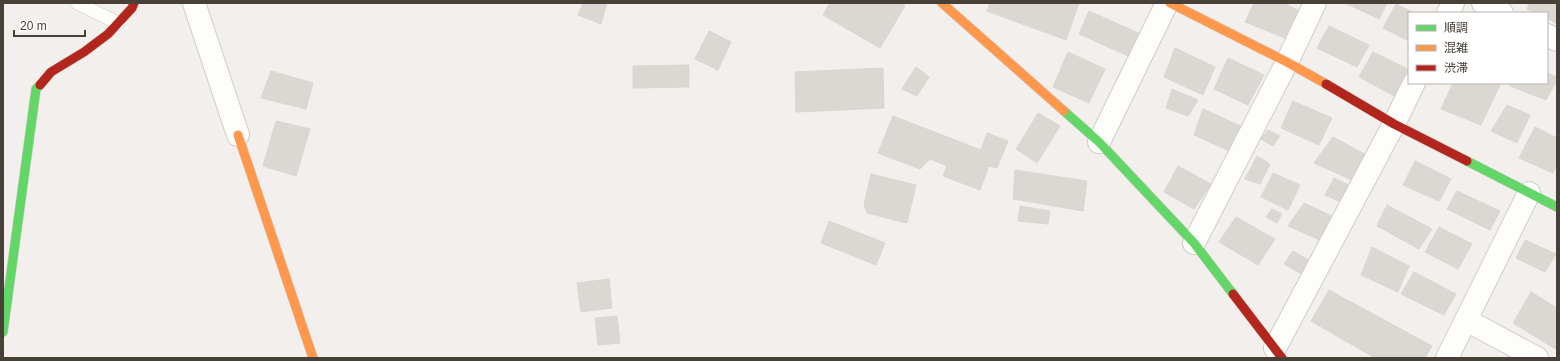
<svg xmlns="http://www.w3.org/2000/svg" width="1560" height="361" viewBox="0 0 1560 361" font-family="Arial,'Noto Sans JP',sans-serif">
<rect width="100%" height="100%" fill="#f2efec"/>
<g fill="#dbd8d4" stroke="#dad6d2">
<path d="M583,3H607L601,24L578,15Z"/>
<path d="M830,3H901L905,6L880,48L823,15Z"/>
<path d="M990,3H1079L1066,40L987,11Z"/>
<path d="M1254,3H1283L1298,10L1285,38L1245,22Z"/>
<path d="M1345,3H1387L1379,19Z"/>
<path d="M1530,3H1557V24L1547,18V13H1536L1527,9Z"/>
<path d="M1396,4L1414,13H1409V41L1383,28Z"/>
<path d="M1089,11L1145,36L1135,59L1079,34Z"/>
<path d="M1329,26L1369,45L1357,67L1317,48Z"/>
<path d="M709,31L731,42L718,70L695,59Z"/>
<path d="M1175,48L1215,67L1203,95L1164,77Z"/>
<path d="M1068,52L1105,69L1089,103L1053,87Z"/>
<path d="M1373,52L1408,69L1396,97L1359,77Z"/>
<path d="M1228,58L1264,75L1248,105L1214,89Z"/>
<path d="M689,65V87L633,88V66Z"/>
<path d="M916,67L929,77L917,96L902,89Z"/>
<path d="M883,68L884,108L796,112L795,72Z"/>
<path d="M271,71L313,83L306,109L261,98Z"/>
<path d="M1547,73L1557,77V80L1546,100L1510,86L1511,83H1547Z"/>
<path d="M1453,83H1501L1481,125L1441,109Z"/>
<path d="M1172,89L1198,100L1188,116L1166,108Z"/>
<path d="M1293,101L1332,118L1319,145L1281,128Z"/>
<path d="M1507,105L1530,115L1517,143L1491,131Z"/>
<path d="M1203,109L1243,127L1232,152L1194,135Z"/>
<path d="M1038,113L1060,126L1037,163L1016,149Z"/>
<path d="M893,116L981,150L987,133L1008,141L997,168L989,166L980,190L943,176L947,166L930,159L920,169L878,153Z"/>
<path d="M276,121L310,129L296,176L263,166Z"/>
<path d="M1535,127L1557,138V165L1553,173L1519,158Z"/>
<path d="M1268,130L1280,136L1273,146L1261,139Z"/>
<path d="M1333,137L1368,156L1354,181L1314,163Z"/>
<path d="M1257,156L1270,164L1260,184L1245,179Z"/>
<path d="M1415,161L1451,179L1439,201L1403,185Z"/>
<path d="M1178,166L1211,184L1194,209L1164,192Z"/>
<path d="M1015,170L1087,181L1083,211L1013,199Z"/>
<path d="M1273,173L1300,185L1288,210L1261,197Z"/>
<path d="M871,174L916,185L907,223L867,213L864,205Z"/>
<path d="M1334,178L1353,187L1341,202L1325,195Z"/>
<path d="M1457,191L1500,211L1490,230L1447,209Z"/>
<path d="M1304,203L1334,217L1322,241L1288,226Z"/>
<path d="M1387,205L1432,229L1419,249L1377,226Z"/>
<path d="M1020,206L1050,211L1048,224L1018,221Z"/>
<path d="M1272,209L1282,214L1277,223L1266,217Z"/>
<path d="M1236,217L1275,239L1258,265L1219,242Z"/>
<path d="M829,221L885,243L876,265L821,243Z"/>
<path d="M1439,227L1472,244L1458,269L1425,252Z"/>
<path d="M1525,240L1556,254L1545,272L1516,258Z"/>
<path d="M1372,247L1409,266L1398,292L1361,275Z"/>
<path d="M1293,251L1312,262L1303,275L1284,264Z"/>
<path d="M1414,272L1456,294L1444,315L1401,294Z"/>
<path d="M609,279L612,308L581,312L577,283Z"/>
<path d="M1329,290L1432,346L1425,358H1375L1311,321Z"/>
<path d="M1531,292L1557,308V350L1513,323Z"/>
<path d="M617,316L620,343L598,345L595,318Z"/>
</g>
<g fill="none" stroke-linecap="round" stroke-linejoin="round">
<g stroke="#d0cdc9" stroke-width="14">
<path id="lane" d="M77,3L118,23"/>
</g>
<g stroke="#d0cdc9" stroke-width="24">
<g id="street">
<path d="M194,3L238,135"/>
<path d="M1483,3L1502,13"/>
<path d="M1448,13L1453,3"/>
<path d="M1547,35L1557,40"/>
<path d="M1099,142L1167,3"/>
<path d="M1194,243L1287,62L1315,3"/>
<path d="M1466,320L1537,358"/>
<path d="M1275,348L1394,124L1414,83"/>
<path d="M1447,358L1529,193"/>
</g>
</g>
<g stroke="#d0cbc3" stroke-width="10">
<g id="fast">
<path d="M1064,111L1099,142L1194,243L1233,294"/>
<path d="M1467,161L1557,207"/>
<path d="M3,332L36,89L40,85"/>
</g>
</g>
<g stroke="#d0cbc3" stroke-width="10">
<g id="slow">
<path d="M942,3L1064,111"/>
<path d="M1170,3L1287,62L1326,84"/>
<path d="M238,135L313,358"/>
</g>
</g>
<g stroke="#d0cbc3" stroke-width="10">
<g id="jam">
<path d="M1326,84L1394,124L1467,161"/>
<path d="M40,85L51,72L84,52L108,34L132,8L134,3"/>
<path d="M1233,294L1282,358"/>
</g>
</g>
<use href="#lane" stroke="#fdfdfc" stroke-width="13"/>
<use href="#street" stroke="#fdfdfc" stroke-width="22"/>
<use href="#fast" stroke="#63d668" stroke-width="9"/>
<use href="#slow" stroke="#ff974d" stroke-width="9"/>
<use href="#jam" stroke="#b3261e" stroke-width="9"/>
</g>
<rect width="1560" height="361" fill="none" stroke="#474038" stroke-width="8"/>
<rect x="1408" y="12" width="140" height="72" fill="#ffffff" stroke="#b5b3af"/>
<rect x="1416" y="25" width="20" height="6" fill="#63d668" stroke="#b5b3af"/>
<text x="1444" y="32" font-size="12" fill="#474038">順調</text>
<rect x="1416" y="45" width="20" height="6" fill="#ff974d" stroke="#b5b3af"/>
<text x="1444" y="52" font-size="12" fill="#474038">混雑</text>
<rect x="1416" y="65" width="20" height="6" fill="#b3261e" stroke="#b5b3af"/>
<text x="1444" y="72" font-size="12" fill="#474038">渋滞</text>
<path d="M14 30v6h71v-6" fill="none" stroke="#474038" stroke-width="2"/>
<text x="20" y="30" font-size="12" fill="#474038" stroke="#ffffff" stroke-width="3" paint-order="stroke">20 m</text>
</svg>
